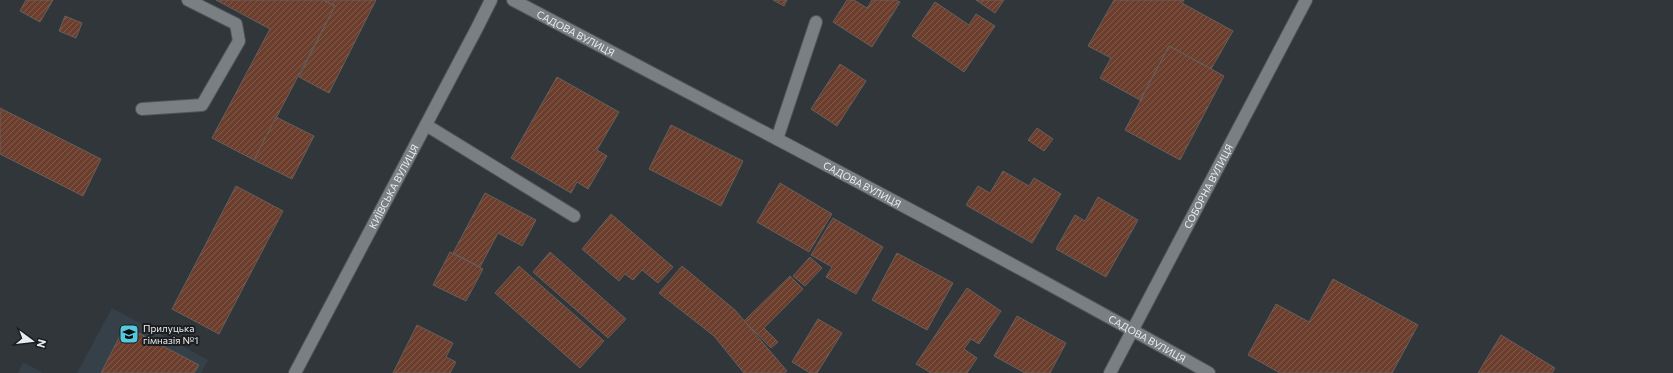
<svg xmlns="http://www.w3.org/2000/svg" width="1673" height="373" viewBox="0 0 1673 373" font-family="Commissioner,sans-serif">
<defs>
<pattern id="building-hatch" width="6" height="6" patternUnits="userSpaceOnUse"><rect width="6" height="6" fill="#6c3e2d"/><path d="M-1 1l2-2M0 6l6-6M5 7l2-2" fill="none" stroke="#815a4c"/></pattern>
</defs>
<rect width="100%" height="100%" fill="#31363a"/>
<g fill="#354048">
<path d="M112,308L208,360L201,373H77Z"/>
<path d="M23,362L43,373H18Z"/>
</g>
<g fill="url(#building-hatch)" stroke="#655f5c">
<path d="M26,0H53L40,22L20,11Z"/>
<path d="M216,0H323L335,6L254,160L212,138L270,29Z"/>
<path d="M323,0H376L329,93L299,77L335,6Z"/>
<path d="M773,0H787L784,6Z"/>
<path d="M847,0H854L867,8L872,0H896L900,2L872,47L833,22Z"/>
<path d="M976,0H1004L995,13Z"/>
<path d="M1114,0H1184L1182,3L1233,31L1211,69L1169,46L1140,100L1100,78L1111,58L1088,46Z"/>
<path d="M935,2L969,25L976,14L995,26L964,72L912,36Z"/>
<path d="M65,16L82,23L76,38L59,31Z"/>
<path d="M1169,46L1224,76L1180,160L1125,130Z"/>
<path d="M840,64L866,81L837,126L811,109Z"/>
<path d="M557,77L619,112L597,150L607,156L588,189L577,182L571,193L511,158Z"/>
<path d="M0,108L101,159L83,196L0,154Z"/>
<path d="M276,117L314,136L292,179L254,160Z"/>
<path d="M671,125L743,161L721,206L649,169Z"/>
<path d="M1037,128L1053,139L1044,151L1028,140Z"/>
<path d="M1003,171L1029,186L1034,178L1061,194L1032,243L966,205L978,186L990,193Z"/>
<path d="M780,183L832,214L809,252L757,222Z"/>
<path d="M236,186L283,211L219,334L172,309Z"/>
<path d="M485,193L536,220L522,246L498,233L480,267L453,253Z"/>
<path d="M1098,197L1138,220L1106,277L1056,249L1075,215L1085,221Z"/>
<path d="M611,214L673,267L658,283L642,270L633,280L625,274L619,281L582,249Z"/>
<path d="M833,218L883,247L856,294L826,277L832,267L811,255Z"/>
<path d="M450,252L483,269L466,301L433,285Z"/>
<path d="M550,252L626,319L608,338L533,272Z"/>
<path d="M897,253L953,283L927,330L872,300Z"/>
<path d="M810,257L822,268L805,286L793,276Z"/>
<path d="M519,266L604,341L580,368L495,293Z"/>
<path d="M682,266L735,310L787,371L784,373H744L714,336L659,293Z"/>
<path d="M790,276L803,289L764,328L778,342L771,348L744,321Z"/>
<path d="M1333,279L1418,325L1392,373H1280L1248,355L1276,304L1309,322Z"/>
<path d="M967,288L1001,311L979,344L971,339L964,349L977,358L967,373H931L916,364Z"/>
<path d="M1017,316L1066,343L1050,373H1025L994,356Z"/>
<path d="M818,319L842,333L817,373H810L792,362Z"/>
<path d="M417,325L453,343L446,357L456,362L450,373H393Z"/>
<path d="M125,326L199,365L194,373H101Z"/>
<path d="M1501,335L1555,368L1552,373H1478Z"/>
</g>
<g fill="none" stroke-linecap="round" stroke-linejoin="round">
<g stroke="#4f5457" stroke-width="14">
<g id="lane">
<path d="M142,109L202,105L239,41L236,24L188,0"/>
<path d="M426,125L574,216"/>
</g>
</g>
<g stroke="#4f5457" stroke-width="14">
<g id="street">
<path id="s1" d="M513,0C746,123 980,244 1209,373"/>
<path d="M777,139L816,22"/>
<path id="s2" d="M1110,373L1306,0"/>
</g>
</g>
<g stroke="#4f5457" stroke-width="14">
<g id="secondary">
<path id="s3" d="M295,373L477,28L491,0"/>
</g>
</g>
<use href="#lane" stroke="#797f83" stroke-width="12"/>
<use href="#street" stroke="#797f83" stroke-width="12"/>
<use href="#secondary" stroke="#797f83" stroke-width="12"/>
</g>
<defs>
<g id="school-square" transform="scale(1)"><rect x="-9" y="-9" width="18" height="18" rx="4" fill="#55cade" stroke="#1b1d1f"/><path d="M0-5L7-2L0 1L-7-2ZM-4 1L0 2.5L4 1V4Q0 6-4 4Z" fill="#111"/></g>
</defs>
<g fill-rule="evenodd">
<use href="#school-square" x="129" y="334"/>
</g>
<g text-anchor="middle" stroke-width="4" stroke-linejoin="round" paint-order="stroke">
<g font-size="10" fill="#e9ecef" stroke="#1b1d1f">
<text dy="4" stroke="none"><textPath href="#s1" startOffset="71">САДОВА ВУЛИЦЯ</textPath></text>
<text dy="4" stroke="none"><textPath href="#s1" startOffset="395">САДОВА ВУЛИЦЯ</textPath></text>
<text dy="4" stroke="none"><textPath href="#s3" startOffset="211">КИЇВСЬКА ВУЛИЦЯ</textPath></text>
<text dy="4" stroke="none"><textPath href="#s2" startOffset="211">СОБОРНА ВУЛИЦЯ</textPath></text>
<text dy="4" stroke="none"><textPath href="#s1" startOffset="719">САДОВА ВУЛИЦЯ</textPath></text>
</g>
<g font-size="10" fill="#e9ecef" stroke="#1b1d1f" text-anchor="start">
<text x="143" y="332">Прилуцька<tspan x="143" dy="12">гімназія №1</tspan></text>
</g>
</g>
<g transform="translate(32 341) rotate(105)" stroke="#1b1d1f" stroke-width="3" paint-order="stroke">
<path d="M0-3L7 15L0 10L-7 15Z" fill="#e9ecef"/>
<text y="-6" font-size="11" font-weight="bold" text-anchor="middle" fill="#e9ecef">N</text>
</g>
</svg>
